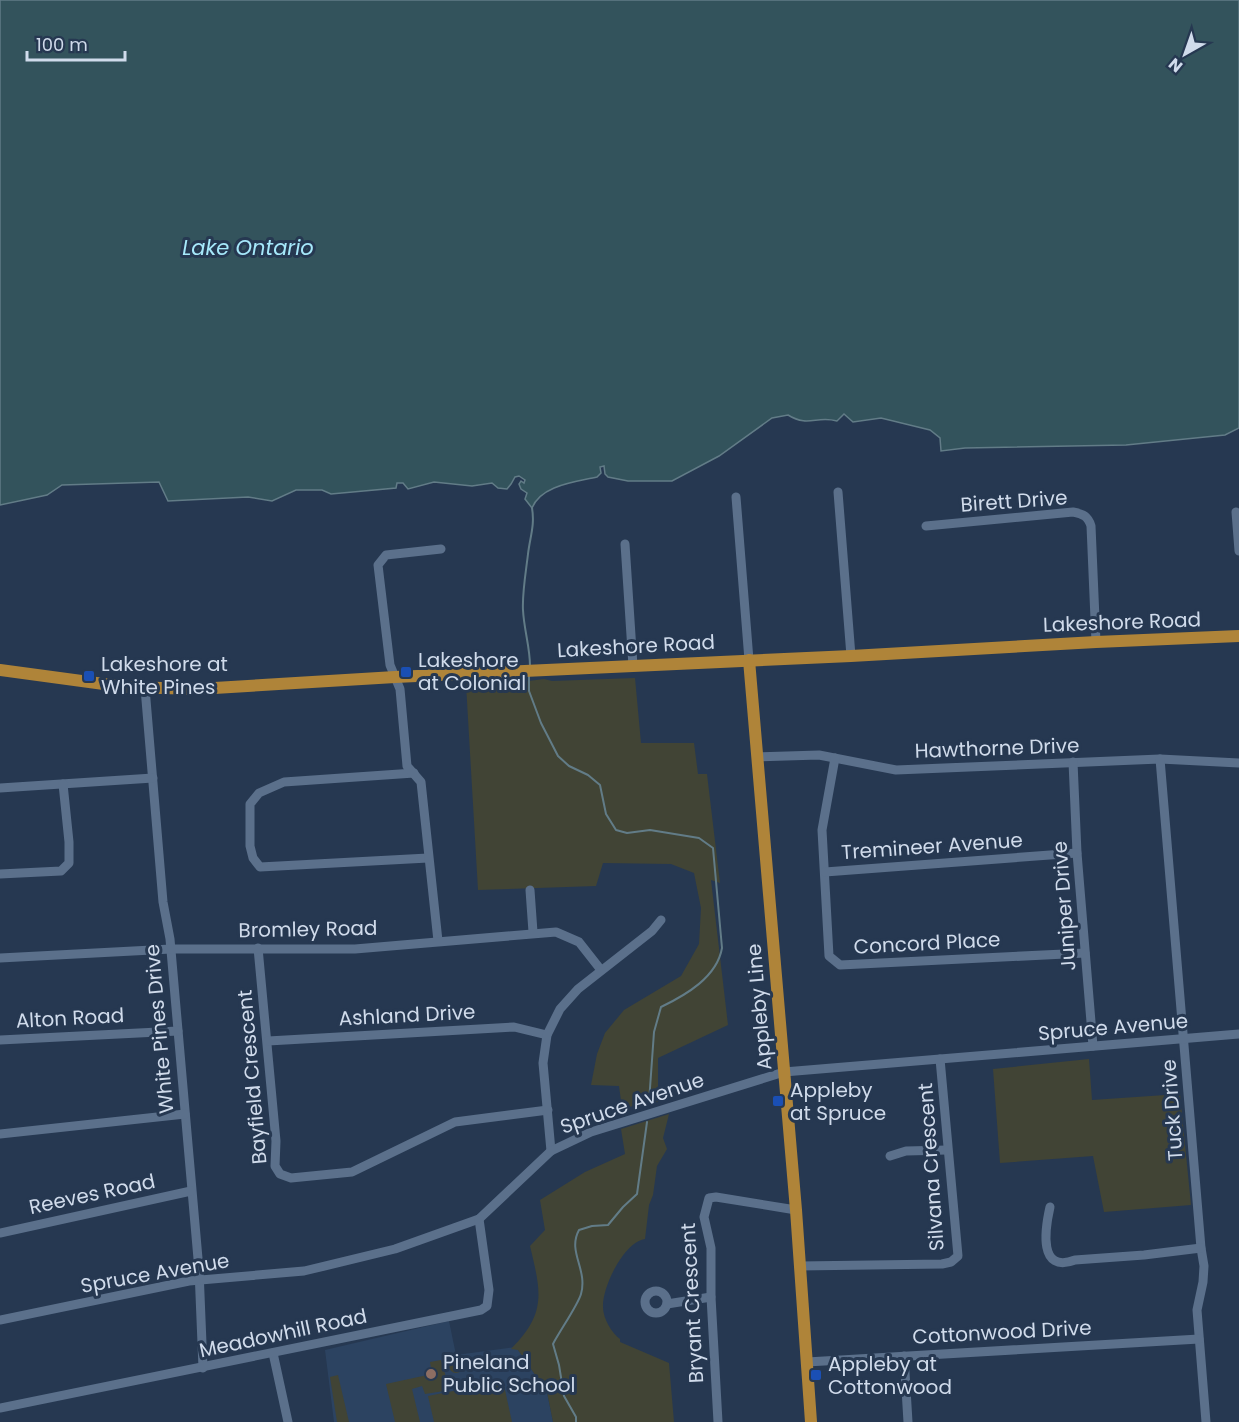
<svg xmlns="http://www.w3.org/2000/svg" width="1239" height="1422" viewBox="0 0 1239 1422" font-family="Poppins,sans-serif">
<rect width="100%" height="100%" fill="#263851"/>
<path fill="#2c4361" d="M449,1321L456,1355L516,1347L547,1392L553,1422H334L325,1350Z"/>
<g fill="#414435">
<path d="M635,678L641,743H694L698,774H707L720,883L711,880L728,1025L658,1058V1102L622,1108L619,1086L591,1085L597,1054L605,1033L624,1010L681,976L699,944L701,908L694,873L671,864L603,863L596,886L478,890L466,684L513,683L544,679L552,681Z"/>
<path d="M1089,1059L1092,1100L1180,1094L1191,1205L1104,1212L1093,1156L1000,1163L993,1069Z"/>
<path d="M669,1114L663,1138L667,1149L657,1166L653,1195L649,1205L645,1239C624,1242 602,1287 603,1307C603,1319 612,1333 620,1339V1342L669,1363L674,1422H553L547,1392L518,1350L511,1349C547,1313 541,1292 530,1246L545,1230L540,1200L585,1172L625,1154L621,1129Z"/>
<circle cx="456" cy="1366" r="7"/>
<path d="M441,1360L448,1384L443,1386L444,1391L425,1394L422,1386L412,1389L420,1422H395L386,1384L432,1374L430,1362Z"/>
<path d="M338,1375L349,1422H337L330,1377Z"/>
<path d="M503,1381L512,1422H434L428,1396Z"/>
</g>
<path fill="#33535c" stroke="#627c87" stroke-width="1.5" d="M0,0H1239V428L1225,435L1126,445L965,448L941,451L940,438L930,430L881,418L853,422L844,414L837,421C816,415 809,428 788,415L772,418L719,456L672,481H628L608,477L605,474L604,466L600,467L601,473L597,477C576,482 541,485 532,508L525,499L527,493L521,489L519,484L521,481L524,483L525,480L519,476L515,477L511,484L507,489L498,488L492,483L472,486L434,482L408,489L403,483H397L396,488L331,494L322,490H296L272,501L248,497L168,501L159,482L62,485L47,495L0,505Z"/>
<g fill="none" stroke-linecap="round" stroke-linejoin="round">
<g stroke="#627c87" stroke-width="2">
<path d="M530,666C530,647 524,630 523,610C522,594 526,571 528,554C530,537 535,525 532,508"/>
<path d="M529,675V691L541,723L558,756L569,766L588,775L600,785L606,814L616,830L627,833L650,830L699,838L713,848L722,948C717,977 686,995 661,1007L654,1032L649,1102"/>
<path d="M576,1422V1417L564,1396L559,1365L553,1344C559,1332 578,1305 581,1294C588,1269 567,1252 579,1230L592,1226L608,1225L623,1207L637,1194L647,1122"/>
</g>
<g stroke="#5b708b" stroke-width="9">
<path d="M838,492L851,656"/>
<path d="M736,497L749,660"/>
<path d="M1236,512L1239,551"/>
<path d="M926,526L1073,512C1083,514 1088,516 1091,526L1096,642"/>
<path d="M625,544L633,666"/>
<path d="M145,688L163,902L170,939L199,1270L203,1368"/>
<path d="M758,757L819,755L896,770L1160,759L1239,763"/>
<path d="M835,758L822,830L829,956L840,965L1085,953"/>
<path d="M1160,759L1201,1248L1204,1266L1203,1282L1197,1310L1206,1422"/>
<path d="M1073,762L1077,853L1093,1046"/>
<path d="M414,773L284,782L259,793L250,804V846L253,858L260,867L428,858"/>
<path d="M0,788L153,778"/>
<path d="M825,872L1077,853"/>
<path d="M0,874L61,871L69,863V842L63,784"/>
<path d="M530,890L533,932"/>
<path d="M438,941L421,782L407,766L400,689L390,665L378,565L386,555L441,549"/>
<path d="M258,948L276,1141L275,1166L280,1174L291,1178L352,1172L455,1122L548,1110"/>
<path d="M0,958L171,949H355L556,932L579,942L601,970"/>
<path d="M0,1040L178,1031"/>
<path d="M268,1041L514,1027L547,1035"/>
<path d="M0,1134L185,1114"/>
<path d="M551,1151L543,1063L547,1035L560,1009L578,989L652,931L661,920"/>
<path d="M890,1156L906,1151L947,1150"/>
<path d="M1050,1207C1045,1229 1038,1274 1075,1260L1144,1255L1201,1248"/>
<path d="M0,1233L191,1191"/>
<path d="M799,1266L942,1264L951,1262L958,1256L940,1059"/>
<circle cx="656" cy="1302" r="11"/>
<path d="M667,1304L711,1297"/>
<path d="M0,1320L189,1281L304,1271L395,1249L479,1219L551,1151L591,1132L784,1072L1239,1034"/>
<path d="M273,1353L288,1422"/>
<path d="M904,1356L908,1422"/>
<path d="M807,1362L1199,1339"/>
<path d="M0,1408L481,1310L487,1306L489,1290L479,1219"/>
<path d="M718,1422L711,1297V1248L704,1217L709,1198L716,1197L796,1210"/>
</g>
<g stroke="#af8439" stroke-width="12">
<path d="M749,660L796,1210L811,1422"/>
<path d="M0,670L126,687L198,689L395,677L851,656L1096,642L1239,636"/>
</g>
</g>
<g fill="#1a4fb4" stroke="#263851" stroke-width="2">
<rect x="400" y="666" width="12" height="12" rx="3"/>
<rect x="83" y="670" width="12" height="12" rx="3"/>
<rect x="772" y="1095" width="12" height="12" rx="3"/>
<rect x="810" y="1369" width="12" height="12" rx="3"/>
</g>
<circle fill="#8d6e63" stroke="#263851" stroke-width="2" cx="431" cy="1374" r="6"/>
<g text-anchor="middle" stroke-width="6" stroke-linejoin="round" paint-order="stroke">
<g font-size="20" fill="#d0dbeb" stroke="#263851">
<text transform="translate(1014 501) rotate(-4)" y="7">Birett Drive</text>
<text transform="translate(1122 622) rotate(-2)" y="7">Lakeshore Road</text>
<text transform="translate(636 646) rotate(-3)" y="7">Lakeshore Road</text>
<text transform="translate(997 748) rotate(-2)" y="7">Hawthorne Drive</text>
<text transform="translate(932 846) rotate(-4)" y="7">Tremineer Avenue</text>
<text transform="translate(1064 906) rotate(-94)" y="7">Juniper Drive</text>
<text transform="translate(308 929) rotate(-1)" y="7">Bromley Road</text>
<text transform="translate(927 943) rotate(-3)" y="7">Concord Place</text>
<text transform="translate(759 1007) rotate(-95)" y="7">Appleby Line</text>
<text transform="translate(407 1015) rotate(-3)" y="7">Ashland Drive</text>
<text transform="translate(70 1018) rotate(-3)" y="7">Alton Road</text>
<text transform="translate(1113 1027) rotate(-5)" y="7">Spruce Avenue</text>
<text transform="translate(159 1029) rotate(-95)" y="7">White Pines Drive</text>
<text transform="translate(252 1077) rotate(-95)" y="7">Bayfield Crescent</text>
<text transform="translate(632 1103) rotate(-19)" y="7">Spruce Avenue</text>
<text transform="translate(1172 1110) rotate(-94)" y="7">Tuck Drive</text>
<text transform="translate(931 1167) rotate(-94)" y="7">Silvana Crescent</text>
<text transform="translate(92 1194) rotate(-12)" y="7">Reeves Road</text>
<text transform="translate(155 1273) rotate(-10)" y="7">Spruce Avenue</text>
<text transform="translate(692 1303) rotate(-93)" y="7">Bryant Crescent</text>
<text transform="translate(1002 1332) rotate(-3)" y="7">Cottonwood Drive</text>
<text transform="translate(283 1333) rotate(-12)" y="7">Meadowhill Road</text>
</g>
<g font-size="20" fill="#d0dbeb" stroke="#263851" text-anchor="start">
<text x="418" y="667">Lakeshore<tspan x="418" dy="23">at Colonial</tspan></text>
<text x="101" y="671">Lakeshore at<tspan x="101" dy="23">White Pines</tspan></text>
<text x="790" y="1097">Appleby<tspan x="790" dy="23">at Spruce</tspan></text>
<text x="443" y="1369">Pineland<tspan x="443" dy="23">Public School</tspan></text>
<text x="828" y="1371">Appleby at<tspan x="828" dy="23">Cottonwood</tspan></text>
</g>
<g font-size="21" font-style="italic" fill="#a6e8fa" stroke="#263851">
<text x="248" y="255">Lake Ontario</text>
</g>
</g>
<g transform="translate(1185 54) rotate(220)" stroke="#263851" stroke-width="4.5" paint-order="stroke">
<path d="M0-4.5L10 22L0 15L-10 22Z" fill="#d0dbeb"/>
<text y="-9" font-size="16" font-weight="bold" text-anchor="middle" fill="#d0dbeb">N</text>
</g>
<path d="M27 51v9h98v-9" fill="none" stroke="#d0dbeb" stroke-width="3"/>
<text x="36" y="51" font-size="18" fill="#d0dbeb" stroke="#263851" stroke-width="4.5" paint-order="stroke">100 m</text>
</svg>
